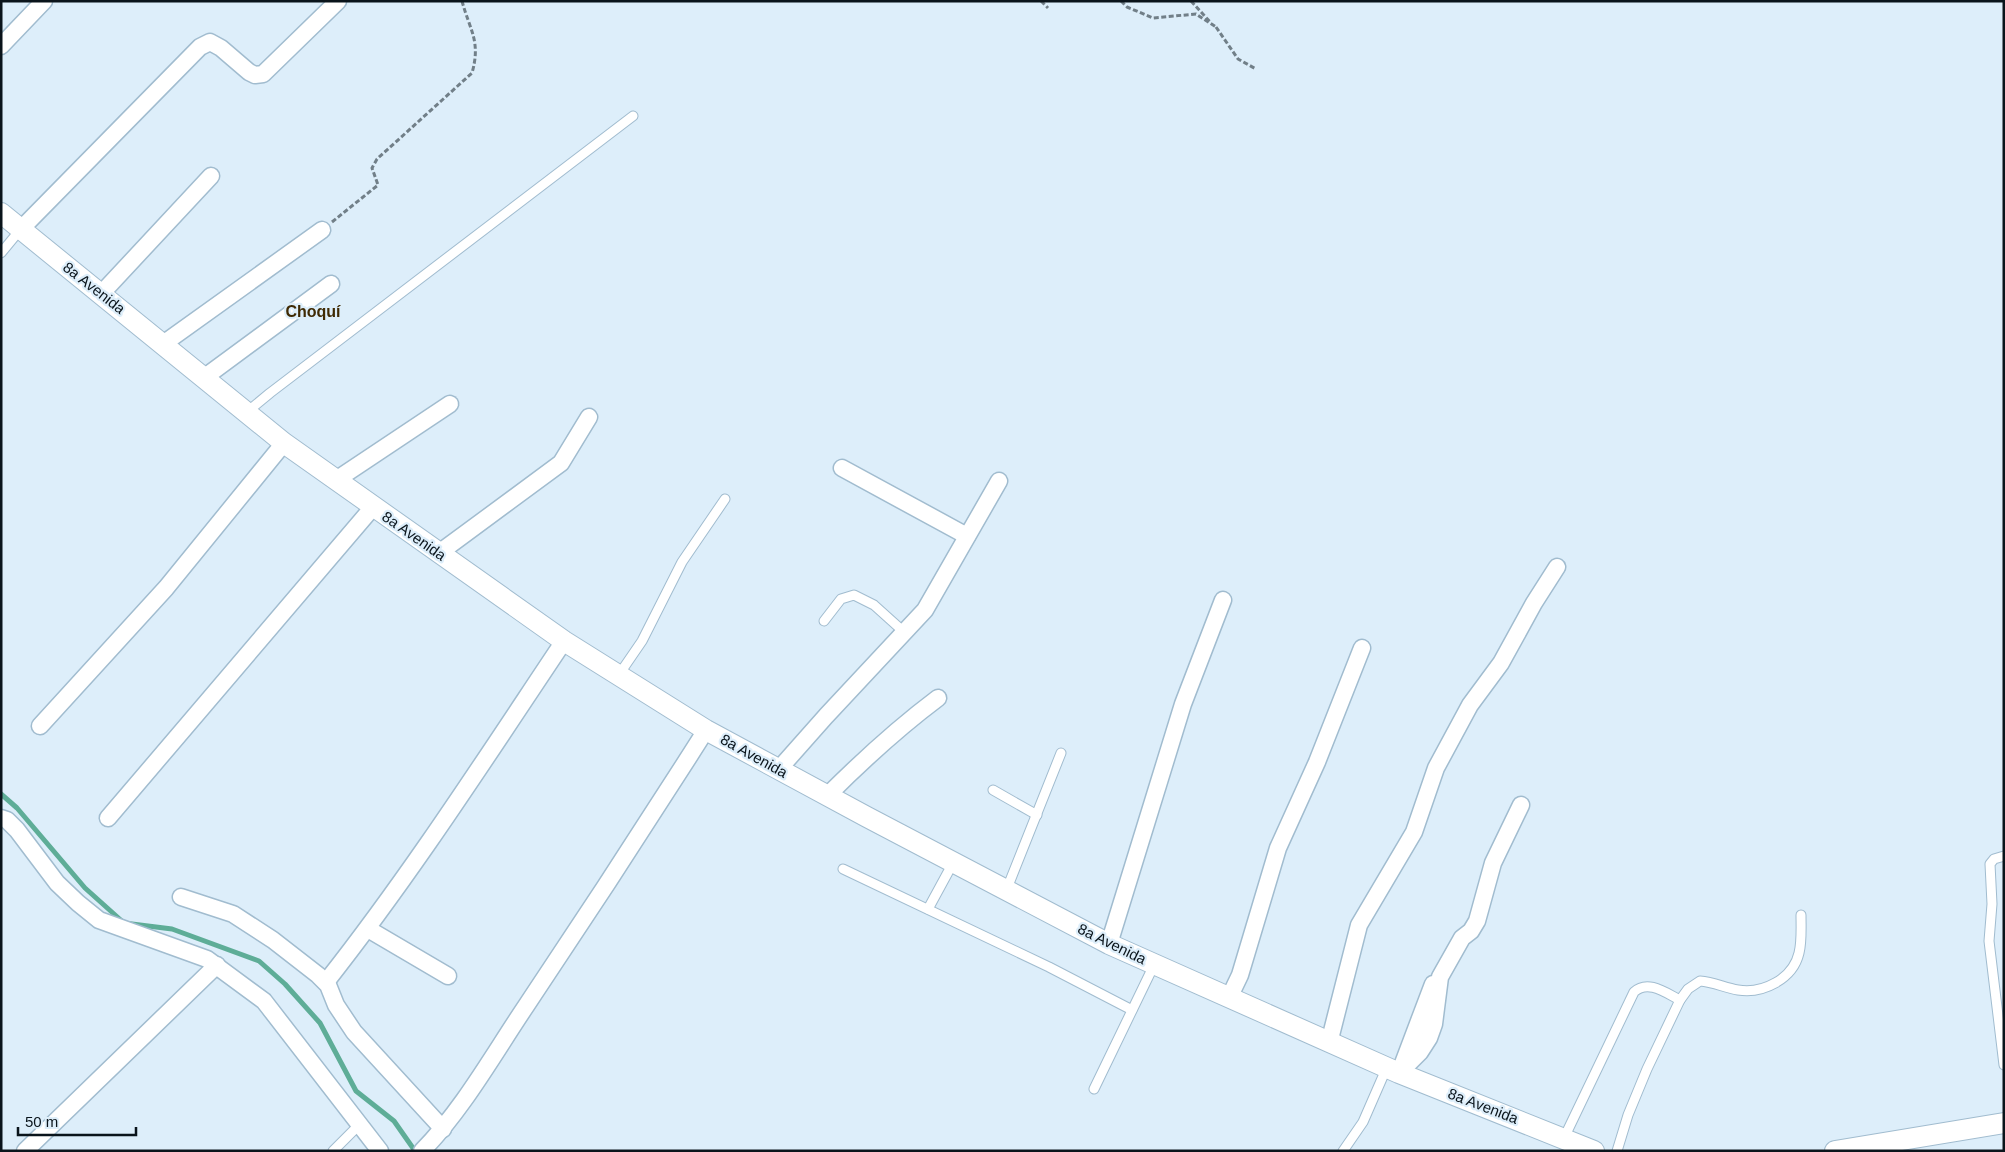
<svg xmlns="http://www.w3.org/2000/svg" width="2005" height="1152" viewBox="0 0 2005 1152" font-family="Arial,sans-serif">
<rect width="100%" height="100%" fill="#ddeefa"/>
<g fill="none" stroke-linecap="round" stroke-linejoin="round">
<path stroke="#5ead97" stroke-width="5" d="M1,794L17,808L85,888L124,923L172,929L259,961L285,984L320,1023L356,1091L394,1121L415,1151"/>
<g stroke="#a1bccf" stroke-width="11">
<g id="service">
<path d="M1,253L20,230"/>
<path d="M247,412L270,393L633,116"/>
<path d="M824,621L841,599L854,595L874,605L904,632"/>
<path d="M618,676L642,641L682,562L725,499"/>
<path d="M993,790L1037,815"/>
<path d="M2004,856L1994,859L1990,864L1992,904L1989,941L2004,1065"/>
<path d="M843,869L1049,967L1132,1010"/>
<path d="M1006,891L1061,753"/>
<path d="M928,909L953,863"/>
<path d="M1094,1089L1154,965"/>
<path d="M1564,1138L1634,992C1648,979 1666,993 1680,1000"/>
<path d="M333,1151L360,1124"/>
<path d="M1343,1151L1363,1122L1387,1067"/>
<path d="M1617,1151L1628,1115L1647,1069L1680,1000L1688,989L1700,981C1714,982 1725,988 1738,990C1763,994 1793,979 1799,953C1802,941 1801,927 1801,915"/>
</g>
</g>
<g stroke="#a1bccf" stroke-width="19">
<g id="minor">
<path d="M1,46L44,1"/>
<path d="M20,230L200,47L210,42L221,48L249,72L255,75L263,74L338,1"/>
<path d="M101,294L211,176"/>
<path d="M163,344L322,230"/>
<path d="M205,377L331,284"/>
<path d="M842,468L967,536"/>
<path d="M336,480L450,404"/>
<path d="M439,553L561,463L589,417"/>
<path d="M40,726L166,588L284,443"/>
<path d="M779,769L826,716L925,610L999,481"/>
<path d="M827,796C862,761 898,728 938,698"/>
<path d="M1,818L7,820L17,830L57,883L78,903L99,920L207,959L264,1001L380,1151"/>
<path d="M108,818L373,507"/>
<path d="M181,897L233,914L273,940L318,975L328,985L336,1005L354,1032L443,1129"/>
<path d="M368,929L448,976"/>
<path d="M1109,944L1183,704L1223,600"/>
<path d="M326,982C412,873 487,756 564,641"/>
<path d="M1229,998L1240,975L1278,848L1317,762L1362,648"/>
<path d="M1329,1043L1359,925L1414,832L1436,768L1470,705L1501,663L1534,603L1557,567"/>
<path d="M1402,1066L1433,984"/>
<path d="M1399,1073L1420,1052L1429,1038L1434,1024L1440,977L1462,938L1471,931L1477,921L1493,863L1521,805"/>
<path d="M25,1151L217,965"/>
<path d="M422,1151C463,1109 493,1055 526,1006C587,915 647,823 706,730"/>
</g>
</g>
<g stroke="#a1bccf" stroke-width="22">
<g id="tertiary">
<path d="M1,213L284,443L564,641L706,730L867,817L1109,944L1399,1073L1594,1151"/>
<path d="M1835,1151L2004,1123"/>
</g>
</g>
<g stroke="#717f88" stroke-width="3" stroke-dasharray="5 2.5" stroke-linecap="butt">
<path d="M1041,1L1048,8"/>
<path d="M1121,1L1127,7L1153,18L1196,14L1216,27"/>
<path d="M1191,1L1211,23"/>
<path d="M1216,27L1238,59L1256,69"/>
<path d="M332,222L378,185L372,168L377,159L472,73C481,41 470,31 462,1"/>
</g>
<use href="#service" stroke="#fff" stroke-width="9"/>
<use href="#minor" stroke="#fff" stroke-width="16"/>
<use href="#tertiary" stroke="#fff" stroke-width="20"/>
</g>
<g text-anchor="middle" stroke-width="4.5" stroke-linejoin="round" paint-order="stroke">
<g font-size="15" fill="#0a141b" stroke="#ddeefa">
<text transform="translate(94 288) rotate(38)" y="5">8a Avenida</text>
<text transform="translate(414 536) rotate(35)" y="5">8a Avenida</text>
<text transform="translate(754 756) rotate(29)" y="5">8a Avenida</text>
<text transform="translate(1112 944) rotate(26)" y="5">8a Avenida</text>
<text transform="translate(1483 1106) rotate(21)" y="5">8a Avenida</text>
</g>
<g font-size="16" font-weight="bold" fill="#3f2a04" stroke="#ddeefa">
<text x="313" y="317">Choquí</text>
</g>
</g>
<rect width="2005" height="1152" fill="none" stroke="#0a141b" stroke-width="5"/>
<path d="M18 1127v8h118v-8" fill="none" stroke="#0a141b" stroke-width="2.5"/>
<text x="25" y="1127" font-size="15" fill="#0a141b" stroke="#ddeefa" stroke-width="4" paint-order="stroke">50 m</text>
</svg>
